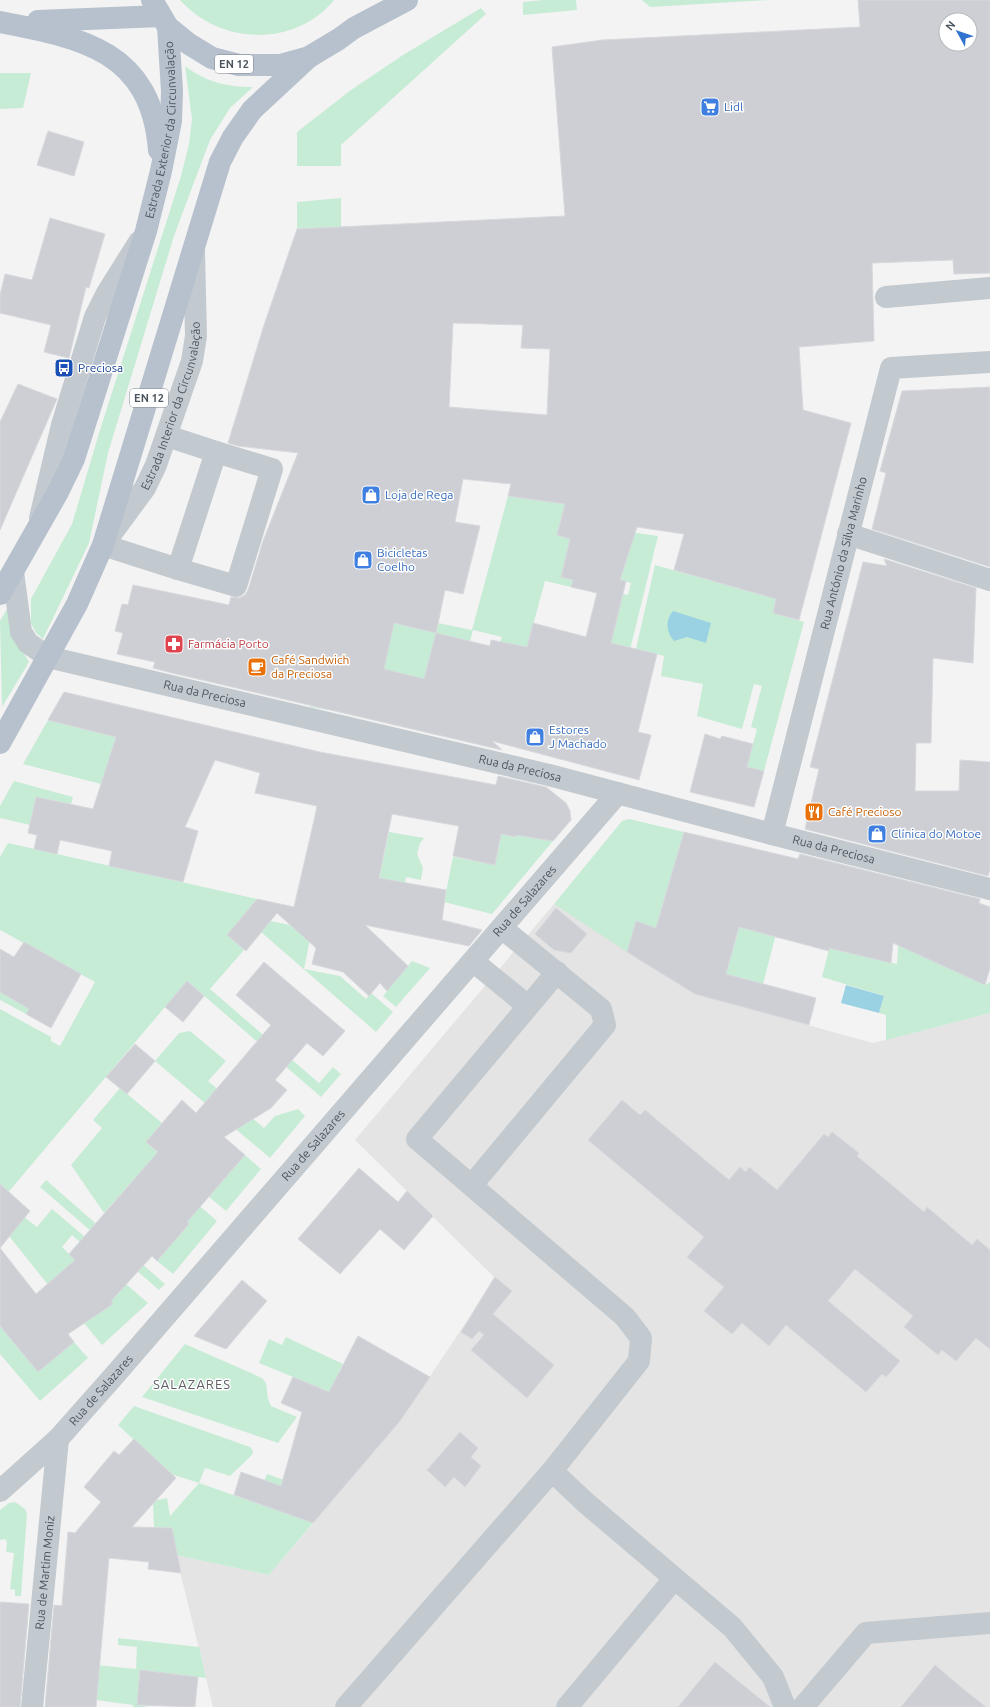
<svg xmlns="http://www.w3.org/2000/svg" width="990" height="1707" viewBox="0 0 990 1707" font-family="Ubuntu,sans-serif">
<rect width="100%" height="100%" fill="#f4f3f3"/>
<path fill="#e5e4e4" d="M554,904L695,994L873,1043L990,1013V1707H213L176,1555L269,1575L400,1421L467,1321L494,1277L355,1140Z"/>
<g fill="#c7ecd6">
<path d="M180,0H334C295,48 220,45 180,0Z"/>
<path d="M543,0H576L577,10L523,15V2Z"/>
<path d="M642,0H769L650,7Z"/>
<path d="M481,8L486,14L341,145V166H297V132L351,90L403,55Z"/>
<path d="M185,66C206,82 227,87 253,87L230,108L210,140L193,185L174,236L108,453L89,543L43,639L36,633L31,623V599L72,524L100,430L181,176L189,144L192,119Z"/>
<path d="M0,73H31L23,108L0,109Z"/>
<path d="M341,198V227L297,229V202Z"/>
<path d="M542,488L568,492L557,535L570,539L561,576L573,580L571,587L545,581L523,662L500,642L502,637L473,630L460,682L423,684L384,669L391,636L380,633L336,711L310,707L327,628L383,621L408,626L438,623L472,630L508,496L538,500Z"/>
<path d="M622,531L658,536L623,678L619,677L604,614L613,591L628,595L631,583L620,580L629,552Z"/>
<path d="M655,565L776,599L773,613L804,622L764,771L747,767L757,729L751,727L762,686L754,684L742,729L697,716L703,684L661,676L664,656L636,649Z"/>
<path d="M10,604L22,650L29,662L2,707L0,621Z"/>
<path d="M48,720L120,738L101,784L23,764Z"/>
<path d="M14,781L73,797L71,804L36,797L30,825L0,818V806Z"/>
<path d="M629,819L684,832L656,928L636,921L627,952L554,904L622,821Z"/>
<path d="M389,832L424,838L420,843L417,854L423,868L421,880L406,877L403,893L377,889Z"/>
<path d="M501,834L515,837L516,835L553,841L492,914L444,902L453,857L495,865Z"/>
<path d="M8,843L257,899L227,935L244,950L210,989L319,1083L333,1067L341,1074L321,1097L187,981L0,1202V1009L51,1037V1041L60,1046L95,982L0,930V857Z"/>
<path d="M270,921L312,929L304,969L340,976L366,999L371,993L393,1012L376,1032L261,932Z"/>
<path d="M740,925L776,934L763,984L704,968L733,950Z"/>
<path d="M831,941L855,954L897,964L898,945L985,985L990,982V1013L886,1040V1015L879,1013L884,996L822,977Z"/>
<path d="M412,961L430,968L396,1007L383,996Z"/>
<path d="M0,992L29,1009L26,1014L0,1000Z"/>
<path d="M190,1031L226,1061L208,1081L264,1128L275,1116L298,1109L305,1116L270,1158L155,1061L179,1033Z"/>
<path d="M120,1088L162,1123L146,1142L173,1166L165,1176L217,1221L173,1274L157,1261L189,1224L136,1177L104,1213L71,1165L102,1128L93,1120Z"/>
<path d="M245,1155L261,1169L226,1211L209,1197Z"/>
<path d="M46,1180L165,1284L159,1290L40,1187Z"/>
<path d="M52,1209L104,1253L99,1259L72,1235L62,1247L75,1260L57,1296L9,1236L24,1217L37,1227Z"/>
<path d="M126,1284L148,1303L102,1345L75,1312L99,1313L113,1304L111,1301Z"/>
<path d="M0,1326L38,1372L74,1342L88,1358L40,1401L0,1354Z"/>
<path d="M286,1337L343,1364L339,1371L349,1400L259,1363L269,1339L282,1345Z"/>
<path d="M185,1344L262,1378L266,1383L268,1399L271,1406L297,1417L278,1443L142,1397Z"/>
<path d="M134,1406L250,1447L253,1451L252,1455L230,1476L205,1468L199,1483L313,1523L269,1575L176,1555L172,1528L154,1527L153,1501L167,1498L170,1516L199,1483L171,1474L118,1425Z"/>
<path d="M267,1474L298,1485L260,1492Z"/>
<path d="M15,1502L25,1509L27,1514L21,1596H15V1590L10,1589L14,1553L6,1552L7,1542L5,1539L0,1540V1510L9,1503Z"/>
<path d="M118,1638L199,1647L206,1678L140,1670L137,1705L149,1707H133V1705L52,1694L56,1661L136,1669L137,1647L118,1645Z"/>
</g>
<g fill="#9ad2e3">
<path d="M673,611L711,623L706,643L687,637L674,641C666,632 665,620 673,611Z"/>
<path d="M846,985L884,996L879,1013L841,1003Z"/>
</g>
<g fill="#cdcfd4" stroke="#d7d9dd" fill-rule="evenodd">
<path d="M858,0H990V273L954,274L953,260L872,263L874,341L799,347L803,410L851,423L799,620L773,613L776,599L674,570L684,534L637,527L620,580L626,581L611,643L657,654L638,732L651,735L639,780L492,741L502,750L172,673L153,668L155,662L117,654L123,633L115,631L122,604L128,605L133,585L229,605L231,597L239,598L245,595L248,590L263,541L298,453L238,446L228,443L264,325L297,229L565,216L552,47L602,40L860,27ZM946,20H970V44H946ZM453,323L523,325L521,348L550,349L547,415L449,407ZM463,479L511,484L508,496L565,504L557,535L570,539L561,577L573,580L571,587L597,593L586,637L533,623L527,647L491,640L490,646L436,633L424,679L384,669L394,623L436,633L445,590L463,594L480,526L455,522Z"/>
<path d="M48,131L84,142L74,176L37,165Z"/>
<path d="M50,218L105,234L89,288L86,287L69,358L44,352L51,325L0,313V295L5,274L32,280Z"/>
<path d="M18,384L57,399L0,530V422Z"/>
<path d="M990,387V567L872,529L886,473L880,471L902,391Z"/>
<path d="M884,559L976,588L973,663L933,658L931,743H916L915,791H959L960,760L990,762V869L988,876L805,829L819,769L810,767L863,562L887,566Z"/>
<path d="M64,692L320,752L496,785L498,776L546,787L566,803L570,811L571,820L553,841L516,835V837L501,834L495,865L453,856L459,826L392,814L379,878L446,890L442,920L482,930L469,946L365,925L408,966L387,991L380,983L369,996L343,972L312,964L316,948L277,913L246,951L227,935L257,899L294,907L315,816L317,806L255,793L260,773L215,760L185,827L198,831L183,882L109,866L112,851L60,840L57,854L34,849L37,835L28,833L36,797L93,809L116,737L48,720Z"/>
<path d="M705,734L720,739L722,736L753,744L747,767L764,771L754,807L690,792Z"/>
<path d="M684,832L798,859L800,854L980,899L979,903L990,907V968L985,985L893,943L891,963L829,948V951L739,927L726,974L816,998L809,1025L695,994L627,952L636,921L656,928Z"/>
<path d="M556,908L587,934L571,953L554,950L535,934Z"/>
<path d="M24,942L81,974L51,1028L26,1014L29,1009L0,992V949L14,957Z"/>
<path d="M264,962L345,1031L323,1056L307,1043L275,1080L287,1090L271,1108L224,1137L245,1155L187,1222L189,1224L157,1261L152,1256L111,1301L113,1304L68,1334L74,1342L38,1372L0,1326V1248L36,1294L75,1260L69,1254L158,1152L146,1142L182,1100L196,1113L271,1025L236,995Z"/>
<path d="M187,981L204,996L183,1022L165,1007Z"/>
<path d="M135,1044L155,1061L127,1094L106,1077Z"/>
<path d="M622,1100L640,1115L645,1110L729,1180L740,1167L746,1172L749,1167L777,1190L824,1134L828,1137L832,1132L859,1153L857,1156L924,1212L927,1207L972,1245L977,1239L990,1250V1349L976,1338L956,1361L942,1350L938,1355L904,1327L913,1316L855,1269L828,1301L900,1361L886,1377L882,1374L866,1392L786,1325L769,1346L742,1323L732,1334L704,1311L724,1287L687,1257L704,1237L588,1140Z"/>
<path d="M359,1168L398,1202L407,1191L433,1216L404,1250L380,1229L340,1274L298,1239Z"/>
<path d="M0,1184L30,1211L0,1248Z"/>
<path d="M495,1277L512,1291L493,1314L554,1365L527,1398L471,1350L484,1335L479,1331L472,1339L461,1332Z"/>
<path d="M242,1280L267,1301L242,1330L226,1349L194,1336Z"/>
<path d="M358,1336L430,1377L400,1421L313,1523L234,1495L241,1472L281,1486L302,1412L281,1403L293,1377L329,1392Z"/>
<path d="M460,1432L478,1448L471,1457L481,1466L465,1487L454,1477L445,1487L427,1470Z"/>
<path d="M134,1439L176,1478L132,1527L172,1528L181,1573L148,1569L149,1562L109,1558L96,1707H45L54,1605L62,1606L68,1532L75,1533L101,1502L84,1487L114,1451L119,1455Z"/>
<path d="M0,1602L29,1604L20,1707H0Z"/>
<path d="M715,1662L770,1707H678Z"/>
<path d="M935,1665L962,1688L986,1707H901Z"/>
<path d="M140,1670L198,1677L195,1707L137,1705Z"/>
</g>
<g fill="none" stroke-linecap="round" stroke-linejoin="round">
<g stroke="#c2c9cf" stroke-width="22">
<path d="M886,297L990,288"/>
<path id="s1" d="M167,436L216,452L178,569L103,545L145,488L156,465L192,361L196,336L194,252"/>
<path d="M40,518L62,425L95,317L107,293L139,242"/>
<path d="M848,534L990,580"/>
<path d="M178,569L236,586L272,469L216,452"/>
<path id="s2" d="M13,572L21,632L28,643L48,657L549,775L772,834L990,889"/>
<path id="s3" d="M772,834L891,368L990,362"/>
<path d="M474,962L528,1006"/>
<path d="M472,1185L605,1025L601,1009L503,929"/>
<path d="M552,1471L586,1503L732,1627L773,1677L785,1707"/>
<path id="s4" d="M0,1491L58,1439L113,1377L618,793"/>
<path id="s5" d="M32,1707L58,1439"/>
<path d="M346,1707L552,1471L639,1361L641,1338L625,1317L417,1139L557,972"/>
<path d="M567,1707L674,1579"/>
<path d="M803,1707L866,1633L990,1623"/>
</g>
<g stroke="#b6c1cd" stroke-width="22">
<path d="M152,0L168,27L189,44L212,58L239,65H280L309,57L339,39L354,28L407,0"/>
<path d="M38,21L161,16"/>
<path d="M0,22C83,38 151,51 159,150"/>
<path id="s6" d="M0,594L58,492L74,459L146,231L161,171L171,121L172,91L168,27"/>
<path d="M0,743L77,604L103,545L220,162L233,137L252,110L309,57"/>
</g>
</g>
<defs>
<g id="supermarket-square" transform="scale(1)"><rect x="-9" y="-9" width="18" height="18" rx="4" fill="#3f7fe0" stroke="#fff"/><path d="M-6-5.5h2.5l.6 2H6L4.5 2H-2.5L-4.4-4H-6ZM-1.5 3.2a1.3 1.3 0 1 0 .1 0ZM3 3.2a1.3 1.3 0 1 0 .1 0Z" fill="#fff"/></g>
<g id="bus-square" transform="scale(1)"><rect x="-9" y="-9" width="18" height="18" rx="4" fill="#1a4fb4" stroke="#fff"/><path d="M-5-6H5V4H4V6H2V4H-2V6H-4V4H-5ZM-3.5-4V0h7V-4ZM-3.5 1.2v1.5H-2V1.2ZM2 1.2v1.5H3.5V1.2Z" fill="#fff"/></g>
<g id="shop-square" transform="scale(1)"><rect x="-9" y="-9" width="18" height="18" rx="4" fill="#3f7fe0" stroke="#fff"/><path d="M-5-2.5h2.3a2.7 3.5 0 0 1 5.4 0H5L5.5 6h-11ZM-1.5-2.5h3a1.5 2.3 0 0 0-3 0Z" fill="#fff"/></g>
<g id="pharmacy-square" transform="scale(1)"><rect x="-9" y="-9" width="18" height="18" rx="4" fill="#e0444e" stroke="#fff"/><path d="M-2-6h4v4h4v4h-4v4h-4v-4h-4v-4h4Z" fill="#fff"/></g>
<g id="cafe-square" transform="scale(1)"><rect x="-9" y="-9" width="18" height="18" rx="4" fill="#e8710a" stroke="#fff"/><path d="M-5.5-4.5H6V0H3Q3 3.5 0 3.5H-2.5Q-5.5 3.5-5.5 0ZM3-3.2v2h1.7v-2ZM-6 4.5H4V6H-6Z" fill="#fff"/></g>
<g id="restaurant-square" transform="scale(1)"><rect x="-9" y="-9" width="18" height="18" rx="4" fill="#e8710a" stroke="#fff"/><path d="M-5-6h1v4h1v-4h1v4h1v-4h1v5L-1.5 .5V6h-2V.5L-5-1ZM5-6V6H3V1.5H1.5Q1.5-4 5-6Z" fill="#fff"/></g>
</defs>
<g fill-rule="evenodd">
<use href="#supermarket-square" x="710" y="107"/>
<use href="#bus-square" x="64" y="368"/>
<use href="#shop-square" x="371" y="495"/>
<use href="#shop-square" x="363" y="560"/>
<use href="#pharmacy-square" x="174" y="644"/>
<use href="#cafe-square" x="257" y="667"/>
<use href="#shop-square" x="535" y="737"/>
<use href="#restaurant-square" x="814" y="812"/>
<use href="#shop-square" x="877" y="834"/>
</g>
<g text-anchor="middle" stroke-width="3" stroke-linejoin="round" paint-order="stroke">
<g fill="#fff" stroke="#82888e" stroke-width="1">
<rect x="215" y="55" width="38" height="18" rx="3"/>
<rect x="130" y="389" width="38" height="18" rx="3"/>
</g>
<g font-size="11" font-weight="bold" fill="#4c555e">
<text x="234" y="68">EN 12</text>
<text x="149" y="402">EN 12</text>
</g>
<g font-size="12" fill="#366cbe" stroke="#fff" text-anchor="start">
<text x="724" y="111">Lidl</text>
<text x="385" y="499">Loja de Rega</text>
<text x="377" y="557">Bicicletas<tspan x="377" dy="14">Coelho</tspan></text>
<text x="549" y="734">Estores<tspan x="549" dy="14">J Machado</tspan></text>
<text x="891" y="838">Clínica do Motoe</text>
</g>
<g font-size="12" fill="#4c555e" stroke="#fff">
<text dy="4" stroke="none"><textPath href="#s6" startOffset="496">Estrada Exterior da Circunvalação</textPath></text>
<text dy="4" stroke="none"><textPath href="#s1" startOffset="411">Estrada Interior da Circunvalação</textPath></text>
<text dy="4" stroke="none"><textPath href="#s3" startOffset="290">Rua António da Silva Marinho</textPath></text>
<text dy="4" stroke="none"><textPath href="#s2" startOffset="259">Rua da Preciosa</textPath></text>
<text dy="4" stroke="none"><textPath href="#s2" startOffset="583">Rua da Preciosa</textPath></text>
<text dy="4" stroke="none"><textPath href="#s2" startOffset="907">Rua da Preciosa</textPath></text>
<text dy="4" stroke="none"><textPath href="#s4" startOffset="790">Rua de Salazares</textPath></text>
<text dy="4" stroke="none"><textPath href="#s4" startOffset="467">Rua de Salazares</textPath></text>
<text dy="4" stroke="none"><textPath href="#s4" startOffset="143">Rua de Salazares</textPath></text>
<text dy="4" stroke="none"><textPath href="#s5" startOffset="135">Rua de Martim Moniz</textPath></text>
</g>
<g font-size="12" fill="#164399" stroke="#fff" text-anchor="start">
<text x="78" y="372">Preciosa</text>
</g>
<g font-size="12" fill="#be3a42" stroke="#fff" text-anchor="start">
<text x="188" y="648">Farmácia Porto</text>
</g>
<g font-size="12" fill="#c56008" stroke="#fff" text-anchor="start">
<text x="271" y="664">Café Sandwich<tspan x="271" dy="14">da Preciosa</tspan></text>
<text x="828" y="816">Café Precioso</text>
</g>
<g font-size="13" letter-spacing="1" fill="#606266" stroke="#fff">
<text x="192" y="1389">SALAZARES</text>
</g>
</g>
<g transform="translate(958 32) rotate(310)"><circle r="19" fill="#ffffff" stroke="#b7bbbf"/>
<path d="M0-3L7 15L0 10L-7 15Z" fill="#3173d0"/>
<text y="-6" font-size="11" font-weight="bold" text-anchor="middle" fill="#4c555e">N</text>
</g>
</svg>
